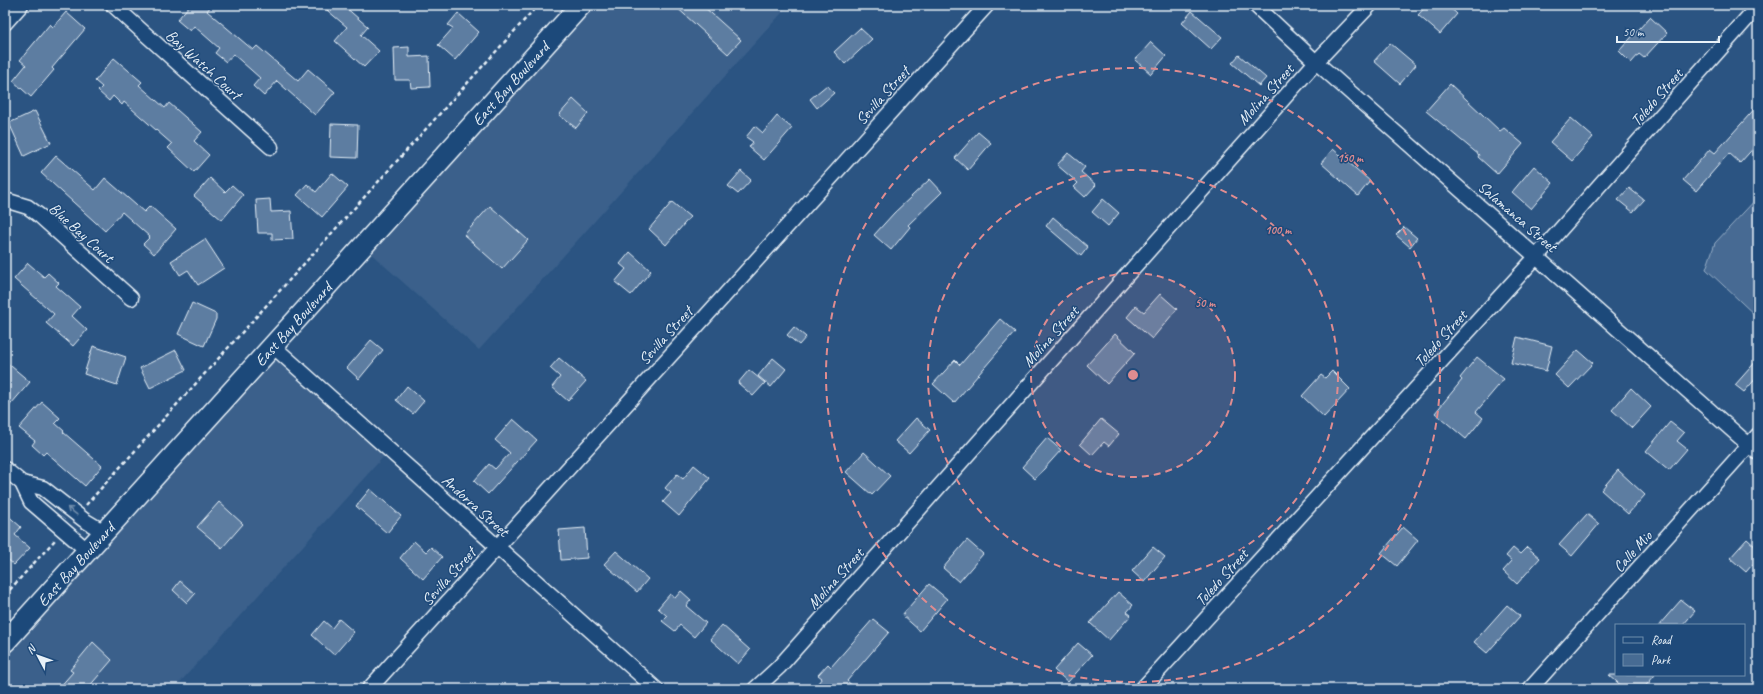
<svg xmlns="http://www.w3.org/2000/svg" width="1763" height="694" viewBox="0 0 1763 694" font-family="Caveat,sans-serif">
<rect width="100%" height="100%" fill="#2b5482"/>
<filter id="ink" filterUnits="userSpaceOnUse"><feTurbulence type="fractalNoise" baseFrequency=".025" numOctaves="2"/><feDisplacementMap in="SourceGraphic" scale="8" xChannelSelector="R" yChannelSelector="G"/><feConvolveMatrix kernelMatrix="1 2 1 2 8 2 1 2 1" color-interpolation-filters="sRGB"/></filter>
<g filter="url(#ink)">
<g fill="#3a608b">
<path d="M591,5H789L479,350L369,252Z"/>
<path d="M274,356L385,455L174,689H5V654Z"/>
</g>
<path fill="#476b93" stroke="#98aec6" d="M1758,197V318L1706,269L1715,243Z"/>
<g fill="#5d7da1" stroke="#e8f1f8">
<path d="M190,5H212L207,11L253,50L257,46L298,81L308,69L335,92L315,115L277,81L264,96L253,86L260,78L233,54L226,62L215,53L219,48L194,26L190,31L177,20Z"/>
<path d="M321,5H343L368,27L361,35L379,51L364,67L335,41L347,27Z"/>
<path d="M674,5H702L741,40L728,54Z"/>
<path d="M1427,5H1447L1457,14L1440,34L1418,15Z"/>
<path d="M1192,11L1222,37L1211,49L1182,23Z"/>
<path d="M66,12L85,29L52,68L54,70L31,97L13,81L26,65L20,60L50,24L53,27Z"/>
<path d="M458,13L479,32L455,60L438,45L453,28L448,25Z"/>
<path d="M1650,17L1667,33L1644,58L1639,54L1631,63L1619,51Z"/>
<path d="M860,28L872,39L845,64L834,52Z"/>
<path d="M1151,42L1166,56L1151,74L1135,60Z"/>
<path d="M1390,43L1416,65L1400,84L1374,61Z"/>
<path d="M409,47V57L429,56L430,87L411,88L410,80H395L394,48Z"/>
<path d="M1239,55L1266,78L1259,86L1232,63Z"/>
<path d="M114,58L142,82L139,85L165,108L169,103L202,132L194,141L209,155L194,172L168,148L172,144L124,102L122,105L113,96L109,101L98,91L102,87L95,81Z"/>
<path d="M1450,84L1500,131L1504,128L1523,144L1497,174L1478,157L1479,155L1426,111Z"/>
<path d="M827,85L834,93L817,108L810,99Z"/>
<path d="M573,99L588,113L576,128L559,115Z"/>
<path d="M1758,105V143L1740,163L1729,153L1696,191L1683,180L1710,149L1715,153Z"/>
<path d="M35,111L51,143L24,156L9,123Z"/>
<path d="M777,116L792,128L764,160L749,147L753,142L746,137L755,126L763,133Z"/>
<path d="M1571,118L1593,137L1572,161L1550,142Z"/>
<path d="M331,124L358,125L357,158L330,157Z"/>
<path d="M978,132L991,143L968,170L955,158Z"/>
<path d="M1333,149L1370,181L1358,196L1321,163Z"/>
<path d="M1068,153L1085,167L1081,172L1096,185L1085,197L1074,187L1078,183L1057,165Z"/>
<path d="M56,156L95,190L105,178L144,212L150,206L176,229L154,254L143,244L150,237L122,212L105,231L41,173Z"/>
<path d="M1534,166L1553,183L1531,209L1512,192Z"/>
<path d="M741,171L751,180L738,194L728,186Z"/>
<path d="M332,173L348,187L322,217L297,195L307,184L316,192Z"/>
<path d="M210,178L225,192L232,185L243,195L222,220L194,196Z"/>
<path d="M930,179L942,192L908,225L910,227L891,250L874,235L894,213Z"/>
<path d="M1629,188L1644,200L1633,212L1618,200Z"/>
<path d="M270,199L271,212L291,211L293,239L272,240V233H258L256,200Z"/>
<path d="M1103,199L1119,213L1108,226L1092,212Z"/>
<path d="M672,202L690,217L666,245L649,229Z"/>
<path d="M490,206L528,240L502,269L464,235Z"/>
<path d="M1053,217L1088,247L1081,256L1046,226Z"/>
<path d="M1404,227L1417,238L1410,247L1396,235Z"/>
<path d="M205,239L224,268L198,285L188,270L180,275L171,261Z"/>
<path d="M630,252L651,271L631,295L615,282L626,269L620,264Z"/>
<path d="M28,263L44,277L48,273L59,283L56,286L80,307L72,316L87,330L73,346L46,323L54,314L14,279Z"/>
<path d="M1160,294L1177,309L1152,339L1127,317L1136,306L1144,312Z"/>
<path d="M192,303L216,314V319L204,346L178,334Z"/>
<path d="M1000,319L1015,332L954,403L933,384L955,360L960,365Z"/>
<path d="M794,327L806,337L799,345L787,335Z"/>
<path d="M1115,334L1135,353L1107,384L1087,365Z"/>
<path d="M1517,337L1552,346L1546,371L1511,363Z"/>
<path d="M371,340L383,350L359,379L347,368Z"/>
<path d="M93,346L126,357L117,385L84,374Z"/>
<path d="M176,350L186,370L150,388L140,368Z"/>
<path d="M1578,350L1593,363L1569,388L1555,375Z"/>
<path d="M1477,357L1504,379L1476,412L1483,418L1466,439L1435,413L1462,380L1460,378Z"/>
<path d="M559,358L586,381L568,401L552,387L560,377L550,368Z"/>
<path d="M773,358L786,369L771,387L758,376Z"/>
<path d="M1758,359V376L1744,392L1735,385Z"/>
<path d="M5,361L30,382L5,411Z"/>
<path d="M749,370L765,383L753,396L738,383Z"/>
<path d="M1332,371L1350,389L1324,417L1302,396L1321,375L1325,378Z"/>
<path d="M407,386L424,401L413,414L396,400Z"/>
<path d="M1631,388L1651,407L1632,428L1612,410Z"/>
<path d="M42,402L60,418L55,423L64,431L63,432L102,466L85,486L46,452L43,455L32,445L35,441L19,428Z"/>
<path d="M916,418L930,430L909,453L895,441Z"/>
<path d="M513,419L537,440L488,494L474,481L489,464L495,469L510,453L495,440Z"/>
<path d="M1101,419L1119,434L1109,446L1104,442L1092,455L1080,444Z"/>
<path d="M1670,422L1684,433L1677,441L1687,449L1669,470L1646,451Z"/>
<path d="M1047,438L1061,450L1035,479L1022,467Z"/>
<path d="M864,452L890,476L872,495L846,472Z"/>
<path d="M694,465L710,478L679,516L663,502L671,493L665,488L677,474L683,479Z"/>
<path d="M1618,470L1645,495L1628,514L1601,490Z"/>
<path d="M370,489L401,516L387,533L356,506Z"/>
<path d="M219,502L243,524L222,548L197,527Z"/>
<path d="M5,513L21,527L15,535L30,548L14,565L5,557Z"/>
<path d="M1587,514L1599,524L1572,556L1559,545Z"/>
<path d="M1403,527L1418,540L1397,566L1381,553Z"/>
<path d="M585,528L587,558L561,560L559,530Z"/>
<path d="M1747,539L1758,549V558L1746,572L1730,558Z"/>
<path d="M967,540L983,554L959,582L943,568Z"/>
<path d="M414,541L426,552L431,547L442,557L423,579L400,558Z"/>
<path d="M1153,547L1165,557L1144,582L1132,571Z"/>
<path d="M1527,547L1540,558L1517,584L1503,571L1512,561L1506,556L1513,548L1520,554Z"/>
<path d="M616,551L648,579L637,592L604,564Z"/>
<path d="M180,581L195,594L187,603L173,590Z"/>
<path d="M929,584L947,599L920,631L902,615Z"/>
<path d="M681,591L691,600L686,606L706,623L694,637L680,625L675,631L662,621L667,616L658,608L670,594L675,598Z"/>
<path d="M1118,592L1133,605L1127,612L1131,615L1109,640L1090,623Z"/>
<path d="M1681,600L1695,611L1683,625H1659Z"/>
<path d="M1507,605L1520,616L1487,653L1474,642Z"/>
<path d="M339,619L354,632L334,655L312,635L324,621L332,628Z"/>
<path d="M873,619L889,632L847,681L856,689H813L822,678L818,675L828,664L831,667Z"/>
<path d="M722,625L750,650L738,664L710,639Z"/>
<path d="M93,642L112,660L87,689H58L73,672L70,670Z"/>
<path d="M1078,643L1092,655L1068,682L1054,670Z"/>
<path d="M1609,675H1655L1643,689H1625Z"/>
</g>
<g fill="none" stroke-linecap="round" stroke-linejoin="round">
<g stroke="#e8f1f8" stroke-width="17">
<g id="minor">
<path d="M113,5L271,147"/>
<path d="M1255,5L1316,62L1758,453"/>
<path d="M5,23L21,5"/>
<path d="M5,200L28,207L40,216L131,298"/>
<path d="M273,346L656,689"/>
<path d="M5,469L22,483L31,502L88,551"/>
<path d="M22,483L43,488L84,520L104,532"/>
<path d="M369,689L987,5"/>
<path d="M755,689L779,667L1316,62L1370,5"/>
<path d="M1142,689L1537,256L1758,6"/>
<path d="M1530,689L1758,435"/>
</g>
</g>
<g stroke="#e8f1f8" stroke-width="23">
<g id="secondary">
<path id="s1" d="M5,642L581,5"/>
</g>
</g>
<g stroke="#e8f1f8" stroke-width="2.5" stroke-dasharray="4 3" stroke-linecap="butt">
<path d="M86,505L538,5"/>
<path d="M5,595L55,540"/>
</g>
<use href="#minor" stroke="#1f4a7a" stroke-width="14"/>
<use href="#secondary" stroke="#1f4a7a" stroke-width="20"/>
</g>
<defs><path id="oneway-shaft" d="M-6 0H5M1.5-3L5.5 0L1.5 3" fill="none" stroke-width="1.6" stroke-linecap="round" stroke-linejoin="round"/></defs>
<use stroke="#6f8dac" href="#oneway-shaft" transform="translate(72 511) rotate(-142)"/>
</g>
<circle cx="1133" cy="375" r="102" fill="#df8c90" fill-opacity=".12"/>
<g fill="none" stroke="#df8c90" stroke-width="2" stroke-dasharray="7 5">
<circle cx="1133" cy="375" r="102"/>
<circle cx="1133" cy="375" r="205"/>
<circle cx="1133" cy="375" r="307"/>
</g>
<g text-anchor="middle" stroke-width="3" stroke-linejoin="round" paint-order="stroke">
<g font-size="16" fill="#e8f1f8" stroke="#1f4a7a">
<text transform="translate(204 64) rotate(42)" y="6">Bay Watch Court</text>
<text dy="6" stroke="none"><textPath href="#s1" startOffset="753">East Bay Boulevard</textPath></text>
<text transform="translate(1265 94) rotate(-48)" y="6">Molina Street</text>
<text transform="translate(882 95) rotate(-48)" y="6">Sevilla Street</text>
<text transform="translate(1656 97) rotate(-49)" y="6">Toledo Street</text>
<text transform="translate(1518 216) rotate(41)" y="6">Salamanca Street</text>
<text transform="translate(82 232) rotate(42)" y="6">Blue Bay Court</text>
<text dy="6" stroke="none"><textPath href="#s1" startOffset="429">East Bay Boulevard</textPath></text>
<text transform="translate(665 335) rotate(-48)" y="6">Sevilla Street</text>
<text transform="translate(1050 336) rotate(-48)" y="6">Molina Street</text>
<text transform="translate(1440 338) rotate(-48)" y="6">Toledo Street</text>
<text transform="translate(476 505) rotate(42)" y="6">Andorra Street</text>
<text transform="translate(1632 551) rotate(-48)" y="6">Calle Mio</text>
<text dy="6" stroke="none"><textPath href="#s1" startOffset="105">East Bay Boulevard</textPath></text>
<text transform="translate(448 576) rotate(-48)" y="6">Sevilla Street</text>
<text transform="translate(1221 577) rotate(-48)" y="6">Toledo Street</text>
<text transform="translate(835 578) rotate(-48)" y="6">Molina Street</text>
</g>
</g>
<circle cx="1133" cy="375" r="6" fill="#df8c90" stroke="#1f4a7a" stroke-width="2"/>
<g font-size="12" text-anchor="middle" font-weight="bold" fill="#df8c90" stroke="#1f4a7a" stroke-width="3" stroke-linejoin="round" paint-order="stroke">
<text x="1350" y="162">150 m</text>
<text x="1278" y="234">100 m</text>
<text x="1205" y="307">50 m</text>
</g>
<rect width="1763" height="694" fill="none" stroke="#1f4a7a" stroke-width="20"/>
<rect x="10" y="10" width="1743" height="674" fill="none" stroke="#e8f1f8" stroke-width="1.5" filter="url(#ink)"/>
<rect x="1615" y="624" width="130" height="52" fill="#1f4a7a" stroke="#6f8dac"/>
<rect x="1623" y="637" width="20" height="6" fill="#1f4a7a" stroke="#6f8dac"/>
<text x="1651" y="644" font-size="12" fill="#e8f1f8">Road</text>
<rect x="1623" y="654" width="20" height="12" fill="#476b93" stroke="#6f8dac"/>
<text x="1651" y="664" font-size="12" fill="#e8f1f8">Park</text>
<g transform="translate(38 656) rotate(311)" stroke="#1f4a7a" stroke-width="3" paint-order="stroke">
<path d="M0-3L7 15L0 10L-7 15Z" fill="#e8f1f8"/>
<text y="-6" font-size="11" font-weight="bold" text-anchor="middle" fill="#e8f1f8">N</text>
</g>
<path d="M1617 36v6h102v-6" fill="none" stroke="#e8f1f8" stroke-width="2"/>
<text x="1623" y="36" font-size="12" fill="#e8f1f8" stroke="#1f4a7a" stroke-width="3" paint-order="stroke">50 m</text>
</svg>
